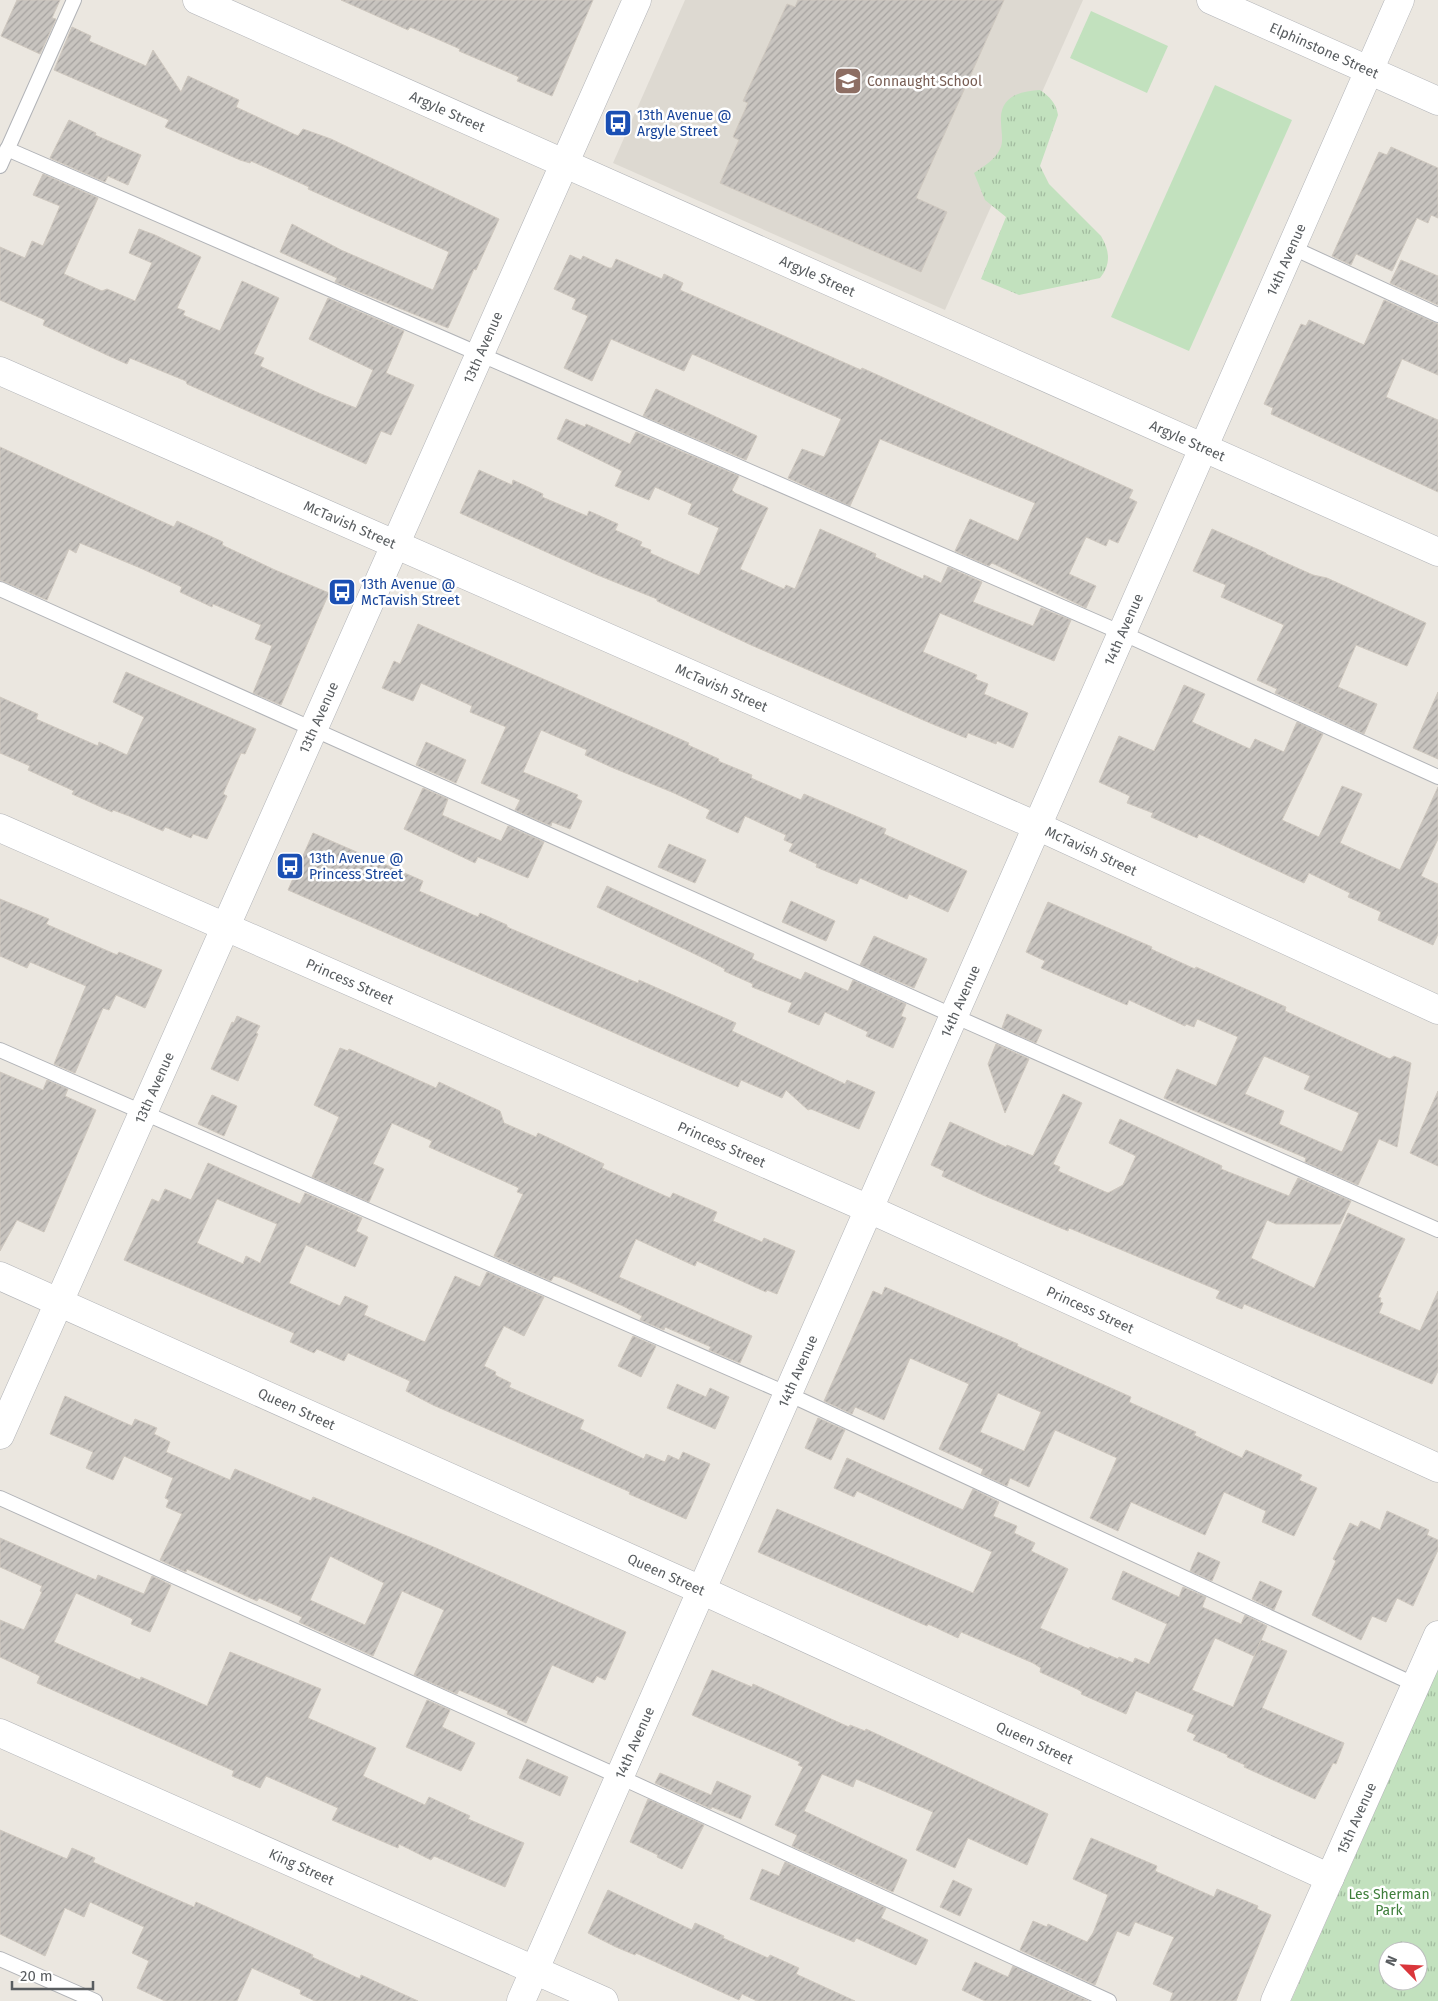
<svg xmlns="http://www.w3.org/2000/svg" width="1438" height="2001" viewBox="0 0 1438 2001" font-family="'Fira Sans',sans-serif">
<defs>
<pattern id="park-tufts" width="24" height="20" patternUnits="userSpaceOnUse" patternTransform="scale(1.25)"><rect width="24" height="20" fill="#c2e1be"/><path d="M3 7l-1-3M5 7V3M7 7l1-3M15 17l-1-3M17 17v-4M19 17l1-3" fill="none" stroke="#a1ba9e"/></pattern>
<pattern id="building-hatch" width="6" height="6" patternUnits="userSpaceOnUse" patternTransform="scale(1.25)"><rect width="6" height="6" fill="#c8c4bf"/><path d="M-1 1l2-2M0 6l6-6M5 7l2-2" fill="none" stroke="#a5a29f"/></pattern>
</defs>
<rect width="100%" height="100%" fill="#ebe7e0"/>
<path fill="#ddd9d1" d="M685,0H1083L945,310L613,163Z"/>
<g fill="#c2e1be">
<path d="M1091,11L1168,46L1147,93L1070,58Z"/>
<path d="M1215,85L1292,120L1189,351L1111,317Z"/>
</g>
<g fill="url(#park-tufts)" fill-rule="evenodd">
<path d="M1040,90C1050,97 1056,103 1058,115L1040,166L1049,184L1101,236C1110,251 1111,264 1100,278L1019,295L981,279L1006,217L985,200L974,173C984,166 995,160 1000,149C1004,141 1001,131 1001,122C999,97 1019,91 1040,90Z"/>
<path d="M1438,1669V2001H1291ZM1388,1951H1418V1981H1388Z"/>
</g>
<g fill="url(#building-hatch)" stroke="#cfc8bf" fill-rule="evenodd">
<path d="M17,0H60L52,18L56,19L40,54L1,36Z"/>
<path d="M341,0H593L552,96L517,81L519,77L459,51L460,49L410,27L408,30Z"/>
<path d="M798,0H1004L916,198L947,212L921,272L720,183L739,140L733,137L748,103L743,101L787,4L795,7Z"/>
<path d="M72,27L91,36L89,41L146,66L153,50L181,92L188,76L239,100L236,107L298,136L303,129L331,139L499,219L476,270L474,269L448,328L335,282L337,278L280,252L292,224L341,250L433,290L449,252L308,189L309,187L251,161L250,163L240,160L165,127L169,120L54,70Z"/>
<path d="M69,120L96,133L95,135L141,155L128,185L108,176L105,182L50,158Z"/>
<path d="M1391,147L1438,168V218L1431,215L1428,223L1417,218L1392,271L1356,254L1351,265L1332,256L1379,152L1387,155Z"/>
<path d="M43,174L98,198L64,274L102,291L107,289L135,301L152,263L129,253L139,229L155,235L201,257L177,308L185,311L183,315L220,331L242,281L279,298L254,354L264,358L260,366L321,394L356,408L373,370L309,339L328,298L404,331L386,373L414,385L391,435L381,431L366,464L187,384L186,381L164,372L130,358L127,364L109,356L43,325L45,320L0,300V247L25,258L32,241L43,246L60,206L33,195Z"/>
<path d="M570,255L581,260L583,256L609,268H612L616,259L662,279L664,274L683,283L680,290L861,370L862,368L1133,490L1129,498L1137,502L1118,543L1109,539L1106,546L1086,537L1069,574L1096,586L1086,608L992,563L989,566L955,551L970,519L1018,541L1035,503L880,439L850,506L788,478L802,449L824,457L841,419L692,354L684,371L611,339L592,381L564,368L588,316L572,309L576,299L554,289Z"/>
<path d="M1401,260L1438,276V305L1390,283Z"/>
<path d="M1384,300L1438,324V375L1402,359L1386,397L1438,420V492L1271,414L1273,408L1264,404L1301,324L1306,326L1309,320L1364,345Z"/>
<path d="M656,389L757,436L746,460L643,416Z"/>
<path d="M566,419L585,427L586,424L630,444L636,432L739,476L732,490L735,493L768,508L740,569L784,589L786,585L795,589L820,529L876,554L875,557L923,579L924,575L941,583L948,567L982,582L973,602L1033,626L1041,608L1071,620L1054,661L940,613L923,652L977,675L975,679L988,684L984,694L1028,713L1013,748L997,741L996,744L968,733L966,738L930,723L751,645L657,601V599L595,574L460,513L479,470L512,485L513,480L543,494L542,497L587,516L589,511L618,524L615,530L642,542L640,546L651,550L650,553L699,575L719,528L688,514L692,504L655,487L649,500L615,486L622,471L557,439Z"/>
<path d="M0,447L174,527L177,521L223,542L222,545L275,570L329,593L281,705L253,693L272,646L255,639L261,625L213,604L212,607L180,592L182,587L138,567L80,543L76,553L69,549L47,600L0,580Z"/>
<path d="M1212,529L1266,553V554L1313,575L1327,578L1426,623L1407,666L1356,645L1338,687L1377,704L1364,734L1275,693L1277,689L1257,680L1284,625L1221,597L1226,585L1193,571Z"/>
<path d="M418,624L689,743L688,745L719,759L718,761L752,775L751,778L801,800L804,794L886,829L884,834L967,871L948,912L909,894L907,899L860,878L857,884L816,867L817,864L789,851L793,844L784,840L786,835L745,816L738,833L706,818L710,810L674,793L611,767L585,755L587,750L541,730L523,772L578,795L576,798L582,801L570,829L552,822L551,826L515,810L520,800L481,783L506,727L470,712L472,706L421,683L413,701L382,688L394,661L400,664Z"/>
<path d="M126,672L256,729L245,754L241,753L223,794L227,796L207,839L193,834L191,838L165,827L163,831L129,816L113,810L112,812L72,794L74,791L28,770L30,766L0,753V697L38,714L36,719L98,746L99,742L127,755L144,717L113,702Z"/>
<path d="M1184,685L1205,694L1192,722L1250,749L1255,739L1284,752L1297,722L1323,734L1282,820L1319,837L1342,786L1362,794L1340,843L1400,870L1438,787V839L1421,876L1438,884V934L1433,945L1378,920L1381,912L1348,897L1350,893L1309,873L1304,883L1199,834L1197,838L1151,817L1153,813L1127,803L1130,796L1099,782L1119,736L1154,751Z"/>
<path d="M1438,692V759L1413,748Z"/>
<path d="M426,742L466,760L456,783L416,765Z"/>
<path d="M423,788L448,799L442,815L501,841L508,826L544,842L528,878L478,857L475,863L404,829Z"/>
<path d="M313,833L423,881L419,891L478,917L480,913L507,925V927L638,983L639,980L736,1023L732,1031L845,1084L847,1080L875,1092L859,1129L811,1109L808,1110L786,1090L782,1098L741,1080L738,1087L288,890Z"/>
<path d="M669,844L706,860L695,883L658,867Z"/>
<path d="M607,886L754,954L752,959L801,980L805,972L848,991L853,980L906,1004L901,1016L906,1018L893,1048L866,1036L868,1032L825,1012L819,1025L788,1012L792,1003L752,987L753,984L724,971L725,969L699,956L597,907Z"/>
<path d="M0,899L49,919L46,924L117,955L119,952L162,970L145,1008L116,995L109,1010L103,1008L75,1073L54,1064L86,986L30,962L27,968L0,956Z"/>
<path d="M791,901L835,921L826,941L782,922Z"/>
<path d="M1048,902L1152,947L1151,949L1195,969L1196,967L1286,1007L1285,1011L1390,1059L1394,1056L1411,1063L1397,1147L1379,1139L1358,1185L1305,1162L1306,1158L1164,1098L1177,1069L1216,1086L1238,1037L1197,1019L1194,1027L1186,1024L1185,1026L1129,1000L1127,1005L1041,968L1045,961L1026,952ZM1264,1056L1310,1076L1304,1089L1359,1113L1342,1152L1279,1124L1284,1111L1245,1094Z"/>
<path d="M874,936L927,959L914,988L860,965Z"/>
<path d="M1007,1014L1042,1030L1036,1043L1002,1028Z"/>
<path d="M237,1016L260,1026L256,1033L258,1034L238,1081L211,1069L232,1022L234,1023Z"/>
<path d="M996,1044L1029,1059L1005,1113L988,1064Z"/>
<path d="M340,1048L348,1051L349,1049L436,1088L439,1082L500,1111L504,1123L536,1137L538,1133L564,1145L604,1164L602,1168L670,1198L673,1193L717,1212L713,1221L762,1242L764,1238L795,1251L777,1294L767,1290L766,1292L697,1261L695,1266L636,1239L619,1277L752,1336L740,1363L709,1350L711,1347L665,1327L664,1330L640,1320L642,1316L623,1306L561,1278L554,1276L551,1281L494,1256L523,1194L517,1192L519,1188L429,1147L432,1141L392,1123L373,1164L384,1169L369,1202L312,1177L339,1117L314,1105Z"/>
<path d="M0,1072L43,1090L47,1080L68,1089L65,1096L96,1110L44,1232L17,1220L0,1251Z"/>
<path d="M1438,1091V1166L1410,1153Z"/>
<path d="M1063,1094L1082,1103L1053,1164L1060,1167L1058,1171L1108,1193L1123,1185L1136,1156L1109,1143L1120,1119L1222,1166L1221,1169L1289,1196L1298,1178L1351,1201L1340,1224H1276L1267,1220L1251,1258L1314,1288L1348,1213L1405,1239L1378,1297L1381,1298L1380,1302L1383,1303L1379,1313L1420,1331L1438,1291V1371L1432,1384L1244,1304L1242,1309L1216,1298L1220,1291L1069,1228L1068,1231L985,1196L942,1176L944,1171L931,1165L950,1122L1006,1147L1007,1145L1033,1156Z"/>
<path d="M212,1095L237,1106L224,1136L198,1124Z"/>
<path d="M208,1163L300,1204L305,1193L362,1218L356,1231L368,1237L355,1267L306,1245L289,1283L340,1306L345,1296L368,1306L364,1315L425,1342L455,1276L480,1287L487,1272L544,1297L524,1336L504,1326L484,1366L496,1372L495,1375L511,1383L509,1387L584,1420L580,1429L644,1459L646,1454L665,1462L668,1455L679,1460L683,1452L710,1464L686,1519L629,1494L630,1492L433,1405L406,1391L410,1381L348,1353L344,1361L317,1349L314,1353L290,1342L294,1333L124,1260L152,1199L159,1202L165,1189L191,1200ZM217,1199L277,1224L260,1263L246,1256L243,1264L197,1243Z"/>
<path d="M885,1287L1018,1344L1017,1346L1131,1397L1129,1402L1196,1432L1194,1435L1242,1458L1246,1450L1302,1475L1299,1480L1317,1488L1294,1536L1262,1522L1266,1511L1224,1492L1205,1535L1131,1502L1118,1531L1090,1518L1117,1458L1055,1430L1029,1487L1010,1478L1007,1486L981,1474L983,1469L939,1449L969,1384L910,1358L884,1420L855,1407L852,1414L824,1401L873,1291L882,1295ZM998,1393L1041,1412L1024,1451L980,1432Z"/>
<path d="M633,1336L656,1346L641,1377L618,1366Z"/>
<path d="M677,1384L706,1397L710,1388L729,1397L715,1429L667,1408Z"/>
<path d="M65,1396L132,1426L135,1419L157,1428L154,1434L170,1442L166,1452L230,1480L235,1469L311,1501L313,1497L436,1548L626,1632L605,1680L597,1676L593,1683L552,1665L526,1723L507,1714L508,1711L459,1690L457,1694L414,1675L444,1610L402,1591L373,1656L299,1622L302,1617L259,1598L257,1601L187,1569L186,1572L160,1560L182,1514L166,1507L169,1500L165,1498L173,1478L124,1456L113,1480L86,1468L93,1452L50,1434ZM330,1556L384,1583L365,1625L310,1600Z"/>
<path d="M818,1418L845,1430L831,1460L805,1448Z"/>
<path d="M847,1458L963,1510L973,1489L999,1502L993,1516L1017,1526L1014,1533L1035,1543L1031,1551L1068,1569L1040,1628L1089,1649L1090,1647L1118,1659L1119,1657L1133,1663L1135,1658L1149,1664L1167,1624L1112,1599L1123,1571L1179,1597L1183,1587L1206,1597L1202,1607L1241,1624L1245,1615L1267,1626L1261,1640L1287,1651L1262,1708L1344,1743L1336,1764L1333,1763L1315,1799L1244,1767L1245,1765L1227,1757L1228,1755L1193,1740L1196,1735L1187,1731L1194,1715L1136,1691L1126,1714L1081,1694L1082,1692L1077,1689L1040,1672L1041,1668L1033,1663L961,1632L958,1638L928,1624L927,1626L758,1552L777,1509L973,1593L992,1552L857,1491L854,1497L834,1488ZM1215,1638L1254,1656L1261,1640L1233,1707L1192,1690Z"/>
<path d="M1387,1511L1429,1530L1427,1535L1438,1540V1550L1413,1606L1397,1598L1386,1622L1372,1616L1361,1640L1312,1615L1336,1561L1333,1559L1350,1523L1358,1527L1361,1521L1380,1530Z"/>
<path d="M0,1538L96,1580L98,1575L144,1594L152,1576L171,1585L150,1632L131,1624L133,1619L76,1593L54,1642L140,1680L141,1677L207,1706L230,1652L321,1689L308,1718L376,1748L363,1776L425,1805L429,1797L470,1816L468,1819L524,1843L505,1887L434,1856L431,1860L399,1844L398,1848L332,1820L338,1808L266,1776L260,1788L232,1776L234,1771L37,1683L40,1676L0,1657V1620L24,1630L42,1592L40,1591L42,1586L0,1567Z"/>
<path d="M1198,1552L1220,1562L1212,1581L1190,1571Z"/>
<path d="M1260,1581L1282,1591L1274,1610L1252,1599Z"/>
<path d="M712,1670L752,1687L753,1684L849,1727L850,1725L865,1731L866,1729L1048,1814L1027,1865L968,1838L955,1868L916,1850L933,1812L856,1779L853,1787L822,1774L804,1811L907,1860L893,1892L792,1846L797,1835L775,1825L803,1767L798,1765L800,1762L692,1715Z"/>
<path d="M427,1700L450,1710L442,1727L475,1743L461,1771L406,1747Z"/>
<path d="M527,1759L568,1777L560,1796L519,1778Z"/>
<path d="M660,1773L711,1795L717,1781L751,1796L741,1819L712,1807L711,1809L655,1783Z"/>
<path d="M648,1799L704,1825L682,1869L657,1857L658,1855L630,1842Z"/>
<path d="M0,1830L67,1859L72,1848L95,1858L93,1862L146,1886L194,1907L196,1902L313,1955L312,1957L360,1979L361,1975L418,2001H315L300,1994L301,1990L252,1968L237,2001H165L137,1988L149,1961L132,1953L144,1927L90,1902L84,1917L65,1908L45,1956L0,1934Z"/>
<path d="M1091,1838L1157,1866L1155,1871L1214,1897L1217,1889L1258,1906L1257,1909L1271,1915L1236,2001H1170L1173,1993L1153,1984L1174,1937L1135,1922L1129,1936L1117,1931L1095,1985L1020,1950L1033,1921L1047,1927L1048,1924L1087,1942L1093,1933L1108,1895L1073,1879Z"/>
<path d="M785,1862L886,1908L881,1918L928,1940L916,1965L856,1938L854,1942L750,1899L762,1869L779,1876Z"/>
<path d="M953,1880L972,1889L960,1916L940,1907Z"/>
<path d="M608,1890L692,1930L695,1923L724,1936L723,1938L768,1958L770,1955L799,1968L796,1974L855,2001H757L742,1994L739,2000L636,1953L635,1955L616,1947L588,1933Z"/>
<path d="M975,1962L1008,1977L1013,1966L1088,2001H985L962,1990Z"/>
</g>
<g fill="none" stroke-linecap="round" stroke-linejoin="round">
<g stroke="#b1b3b7" stroke-width="16">
<g id="service">
<path d="M7,149L1122,633L1438,777"/>
<path d="M0,166L74,0"/>
<path d="M1291,247L1438,315"/>
<path d="M0,589L954,1016L1438,1230"/>
<path d="M0,1050L788,1394L1416,1685"/>
<path d="M0,1498L620,1777L1109,2001"/>
<path d="M0,1959L95,2001"/>
</g>
</g>
<g stroke="#b1b3b7" stroke-width="29">
<g id="minor">
<path id="s1" d="M197,0L1438,552"/>
<path id="s2" d="M0,371L1037,826L1438,1010"/>
<path id="s3" d="M0,828L869,1209L1438,1468"/>
<path id="s4" d="M0,1276L701,1590L1330,1878"/>
<path id="s5" d="M0,1733L604,2001"/>
<path id="s6" d="M521,2001L1400,0"/>
</g>
</g>
<g stroke="#b1b3b7" stroke-width="29">
<g id="tertiary">
<path id="s7" d="M1211,0L1438,101"/>
<path id="s8" d="M0,1435L637,0"/>
<path id="s9" d="M1275,2001L1438,1635"/>
</g>
</g>
<use href="#service" stroke="#fff" stroke-width="14"/>
<use href="#minor" stroke="#fff" stroke-width="28"/>
<use href="#tertiary" stroke="#fff" stroke-width="28"/>
</g>
<defs>
<g id="school-square" transform="scale(1.4375)"><rect x="-9" y="-9" width="18" height="18" rx="4" fill="#8d6e63" stroke="#fff"/><path d="M0-5L7-2L0 1L-7-2ZM-4 1L0 2.5L4 1V4Q0 6-4 4Z" fill="#fff"/></g>
<g id="bus-square" transform="scale(1.4375)"><rect x="-9" y="-9" width="18" height="18" rx="4" fill="#1a4fb4" stroke="#fff"/><path d="M-5-6H5V4H4V6H2V4H-2V6H-4V4H-5ZM-3.5-4V0h7V-4ZM-3.5 1.2v1.5H-2V1.2ZM2 1.2v1.5H3.5V1.2Z" fill="#fff"/></g>
</defs>
<g fill-rule="evenodd">
<use href="#school-square" x="848" y="81"/>
<use href="#bus-square" x="618" y="123"/>
<use href="#bus-square" x="342" y="592"/>
<use href="#bus-square" x="290" y="866"/>
</g>
<g text-anchor="middle" stroke-width="5" stroke-linejoin="round" paint-order="stroke">
<g font-size="14" fill="#595d60" stroke="#fff">
<text dy="5" stroke="none"><textPath href="#s7" startOffset="124">Elphinstone Street</textPath></text>
<text dy="5" stroke="none"><textPath href="#s1" startOffset="274">Argyle Street</textPath></text>
<text dy="5" stroke="none"><textPath href="#s6" startOffset="1902">14th Avenue</textPath></text>
<text dy="5" stroke="none"><textPath href="#s1" startOffset="679">Argyle Street</textPath></text>
<text dy="5" stroke="none"><textPath href="#s8" startOffset="1190">13th Avenue</textPath></text>
<text dy="5" stroke="none"><textPath href="#s1" startOffset="1084">Argyle Street</textPath></text>
<text dy="5" stroke="none"><textPath href="#s2" startOffset="382">McTavish Street</textPath></text>
<text dy="5" stroke="none"><textPath href="#s6" startOffset="1498">14th Avenue</textPath></text>
<text dy="5" stroke="none"><textPath href="#s2" startOffset="788">McTavish Street</textPath></text>
<text dy="5" stroke="none"><textPath href="#s8" startOffset="785">13th Avenue</textPath></text>
<text dy="5" stroke="none"><textPath href="#s2" startOffset="1192">McTavish Street</textPath></text>
<text dy="5" stroke="none"><textPath href="#s3" startOffset="382">Princess Street</textPath></text>
<text dy="5" stroke="none"><textPath href="#s6" startOffset="1092">14th Avenue</textPath></text>
<text dy="5" stroke="none"><textPath href="#s8" startOffset="380">13th Avenue</textPath></text>
<text dy="5" stroke="none"><textPath href="#s3" startOffset="788">Princess Street</textPath></text>
<text dy="5" stroke="none"><textPath href="#s3" startOffset="1192">Princess Street</textPath></text>
<text dy="5" stroke="none"><textPath href="#s6" startOffset="688">14th Avenue</textPath></text>
<text dy="5" stroke="none"><textPath href="#s4" startOffset="325">Queen Street</textPath></text>
<text dy="5" stroke="none"><textPath href="#s4" startOffset="730">Queen Street</textPath></text>
<text dy="5" stroke="none"><textPath href="#s6" startOffset="282">14th Avenue</textPath></text>
<text dy="5" stroke="none"><textPath href="#s4" startOffset="1135">Queen Street</textPath></text>
<text dy="5" stroke="none"><textPath href="#s9" startOffset="200">15th Avenue</textPath></text>
<text dy="5" stroke="none"><textPath href="#s5" startOffset="330">King Street</textPath></text>
</g>
<g font-size="14" fill="#785e54" stroke="#fff" text-anchor="start">
<text x="867" y="86">Connaught School</text>
</g>
<g font-size="14" fill="#164399" stroke="#fff" text-anchor="start">
<text x="637" y="120">13th Avenue @<tspan x="637" dy="16">Argyle Street</tspan></text>
<text x="361" y="589">13th Avenue @<tspan x="361" dy="16">McTavish Street</tspan></text>
<text x="309" y="863">13th Avenue @<tspan x="309" dy="16">Princess Street</tspan></text>
</g>
<g font-size="14" fill="#3e7e3a" stroke="#fff">
<text x="1389" y="1899">Les Sherman<tspan x="1389" dy="16">Park</tspan></text>
</g>
</g>
<g transform="translate(1403 1966) rotate(294)"><circle r="24" fill="#ffffff" stroke="#bdbebf"/>
<path d="M0-4L9 19L0 12L-9 19Z" fill="#da363b"/>
<text y="-8" font-size="14" font-weight="bold" text-anchor="middle" fill="#595d60">N</text>
</g>
<path d="M12 1981v8h81v-8" fill="none" stroke="#595d60" stroke-width="2.5"/>
<text x="20" y="1981" font-size="15" fill="#595d60" stroke="#ffffff" stroke-width="4" paint-order="stroke">20 m</text>
</svg>
